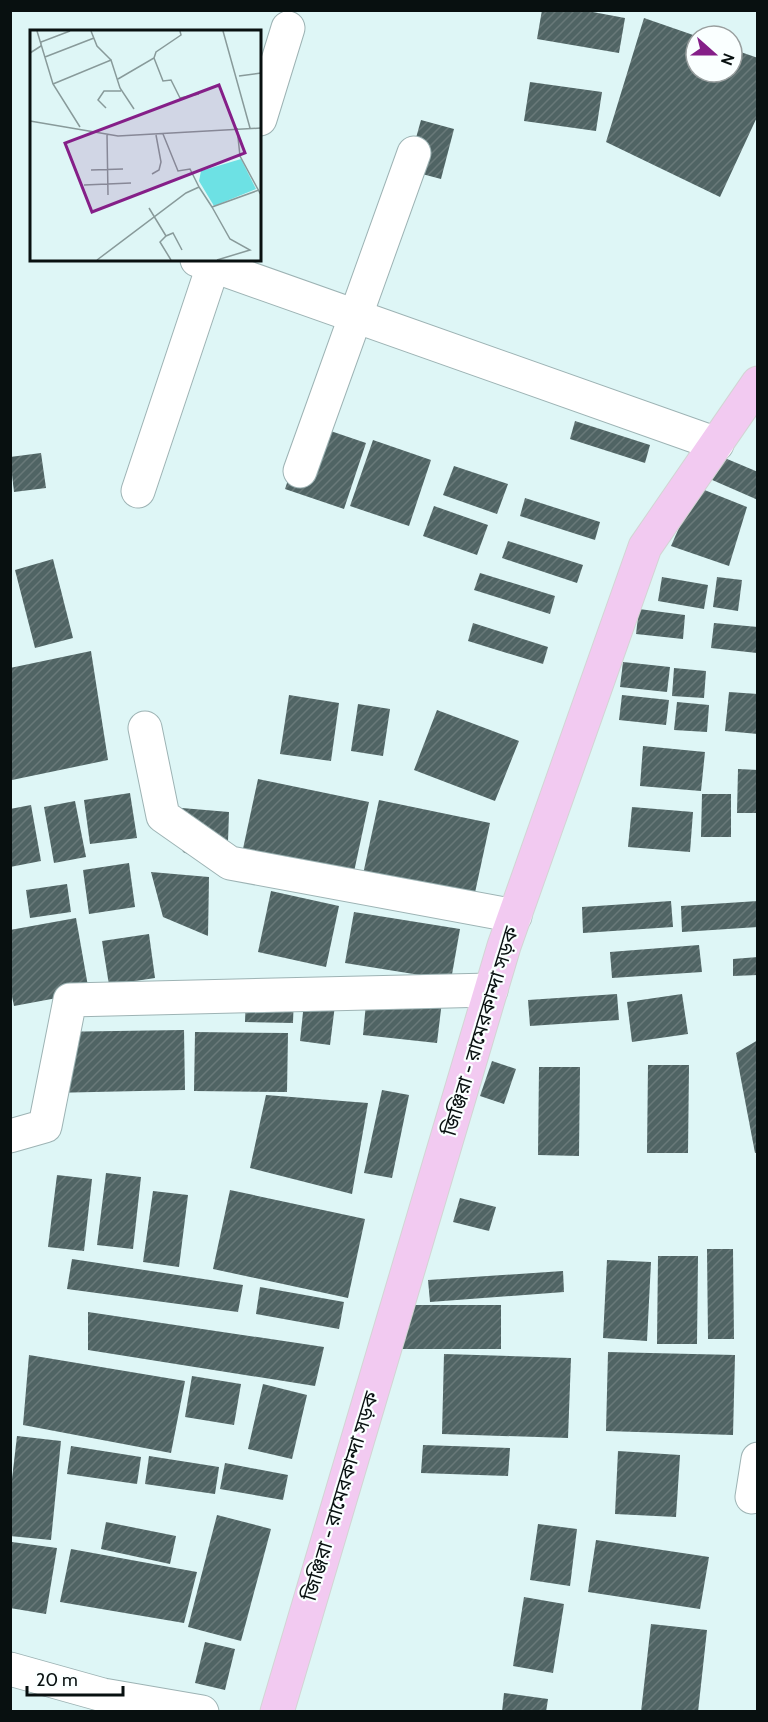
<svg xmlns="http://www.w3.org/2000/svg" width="768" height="1722" viewBox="0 0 768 1722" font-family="Cabin,'Noto Sans Bengali',sans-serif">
<defs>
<pattern id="building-hatch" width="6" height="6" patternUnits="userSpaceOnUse" patternTransform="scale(1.5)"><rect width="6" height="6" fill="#506464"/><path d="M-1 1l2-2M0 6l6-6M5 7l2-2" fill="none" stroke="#697979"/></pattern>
</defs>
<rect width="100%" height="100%" fill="#def6f6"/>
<g fill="url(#building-hatch)">
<path d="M542,10H582L625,18L619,53L537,39Z"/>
<path d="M644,18L696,36V72H732V49L758,58V115L720,197L606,142Z"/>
<path d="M530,82L602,92L596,131L524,121Z"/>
<path d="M421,120L454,129L441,179L407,170Z"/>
<path d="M575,421L650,445L645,463L570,439Z"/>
<path d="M307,423L366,443L344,509L285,489Z"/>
<path d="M373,440L431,460L409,526L350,506Z"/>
<path d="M41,453L46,488L14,492L10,457Z"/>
<path d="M720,456L758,472V500L710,479Z"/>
<path d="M454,466L508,484L497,514L443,495Z"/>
<path d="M697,487L747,507L729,566L671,546Z"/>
<path d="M525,498L600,522L595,540L520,516Z"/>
<path d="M434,506L488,525L477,555L423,536Z"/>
<path d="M508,541L583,565L577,583L502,558Z"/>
<path d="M53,559L73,638L35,648L15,570Z"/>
<path d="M480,573L555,596L550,614L474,590Z"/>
<path d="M662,577L708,585L704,609L658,601Z"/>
<path d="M717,577L742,580L738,611L713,607Z"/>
<path d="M639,609L685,615L683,639L636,634Z"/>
<path d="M473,623L548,647L543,664L468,641Z"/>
<path d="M714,623L758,627L757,653L711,648Z"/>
<path d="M91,651L108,760L12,780L10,668Z"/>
<path d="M623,662L670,667L667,692L620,687Z"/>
<path d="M674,668L706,671L704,698L672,696Z"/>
<path d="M729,692L758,694V734L725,731Z"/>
<path d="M289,695L339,703L331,761L280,754Z"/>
<path d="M622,695L669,700L666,725L619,720Z"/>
<path d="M677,702L709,705L707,732L674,730Z"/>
<path d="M358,704L390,709L383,756L351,751Z"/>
<path d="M437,710L519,741L495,801L414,770Z"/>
<path d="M643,746L705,752L701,791L640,786Z"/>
<path d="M738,769L758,770V813H737Z"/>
<path d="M258,779L369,802L352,881L241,858Z"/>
<path d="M130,793L137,838L90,844L84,800Z"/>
<path d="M702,794H731V837H701Z"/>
<path d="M379,800L490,823L473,902L362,879Z"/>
<path d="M75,801L86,857L54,863L44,807Z"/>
<path d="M31,805L41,861L10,867V809Z"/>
<path d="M170,807L229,812L227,871L183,852Z"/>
<path d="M632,807L693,812L690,852L628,847Z"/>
<path d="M129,863L135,907L89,914L83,870Z"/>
<path d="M151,872L209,877L208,936L163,917Z"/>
<path d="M67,884L71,912L30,918L26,890Z"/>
<path d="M271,891L339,906L326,967L258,952Z"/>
<path d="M671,901L673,927L583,933L582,907Z"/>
<path d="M758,901V927L682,932L681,906Z"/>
<path d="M354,912L460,929L451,980L345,963Z"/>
<path d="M76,918L89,992L14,1006L10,987V930Z"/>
<path d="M149,934L155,978L109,985L102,941Z"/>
<path d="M699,945L702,972L612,978L610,952Z"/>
<path d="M758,957V975L733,976V959Z"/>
<path d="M246,992H294L293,1023L245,1022Z"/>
<path d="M305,993L336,997L330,1045L300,1041Z"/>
<path d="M367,993L442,1001L437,1043L363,1035Z"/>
<path d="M617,994L619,1020L530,1026L528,1000Z"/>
<path d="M682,994L688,1034L632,1042L627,1002Z"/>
<path d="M184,1030L185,1090L49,1093L48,1032Z"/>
<path d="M195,1032L288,1033L287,1092L194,1091Z"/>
<path d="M758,1040V1153H755L736,1053Z"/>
<path d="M492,1061L516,1069L504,1104L480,1096Z"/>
<path d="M648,1065H689L688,1153H647Z"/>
<path d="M539,1067H580L579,1156L538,1155Z"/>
<path d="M382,1090L409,1095L392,1178L364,1173Z"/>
<path d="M266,1095L368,1103L352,1194L250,1168Z"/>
<path d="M106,1173L141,1177L133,1249L97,1245Z"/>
<path d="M57,1175L92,1179L84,1251L48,1247Z"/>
<path d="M230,1190L365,1219L348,1298L213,1269Z"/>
<path d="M153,1191L188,1195L179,1267L143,1262Z"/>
<path d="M460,1198L496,1207L489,1231L453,1222Z"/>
<path d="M707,1249H733L734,1339H708Z"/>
<path d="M658,1256H698L697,1344H657Z"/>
<path d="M72,1259L243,1285L238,1312L67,1289Z"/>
<path d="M607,1260L651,1262L647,1341L603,1338Z"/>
<path d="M563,1271L564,1292L430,1302L428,1280Z"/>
<path d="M260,1287L344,1302L339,1329L256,1314Z"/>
<path d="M400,1305H501V1349H399Z"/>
<path d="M88,1312L324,1347L315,1386L88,1350Z"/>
<path d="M608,1352L735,1355L733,1435L606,1431Z"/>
<path d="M444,1354L571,1358L568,1438L442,1434Z"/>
<path d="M29,1355L185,1381L171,1453L23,1425Z"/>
<path d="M192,1376L241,1384L234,1425L185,1417Z"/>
<path d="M263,1384L307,1395L292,1459L248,1449Z"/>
<path d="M17,1436L61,1441L51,1540L10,1536V1496Z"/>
<path d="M423,1445L510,1448L508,1476L421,1473Z"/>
<path d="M71,1446L141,1457L137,1484L67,1474Z"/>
<path d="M618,1451L680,1455L676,1517L615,1514Z"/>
<path d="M149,1456L219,1467L215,1494L145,1484Z"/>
<path d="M225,1463L288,1475L283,1500L220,1489Z"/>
<path d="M217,1515L271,1529L241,1641L188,1627Z"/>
<path d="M106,1522L176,1536L170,1564L101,1549Z"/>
<path d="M538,1524L577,1529L570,1586L530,1580Z"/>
<path d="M596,1540L709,1557L700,1609L588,1592Z"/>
<path d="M12,1542L57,1548L46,1614L10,1608Z"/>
<path d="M71,1549L197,1572L184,1623L60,1602Z"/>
<path d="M524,1597L564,1604L553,1673L513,1666Z"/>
<path d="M651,1624L707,1630L698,1712H641Z"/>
<path d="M205,1642L235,1649L225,1690L195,1683Z"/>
<path d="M504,1693L548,1699L546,1712H502Z"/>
</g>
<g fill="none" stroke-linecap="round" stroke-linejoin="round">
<g stroke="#9db3b4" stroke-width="35">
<g id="minor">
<path d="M260,119L288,28"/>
<path d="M197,260L717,444"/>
<path d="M300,471L414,153"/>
<path d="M138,491L215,260"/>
<path d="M145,728L163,816L230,863L515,916"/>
<path d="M10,1136L45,1126L70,1000L491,990"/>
<path d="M752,1497L758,1459"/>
<path d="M10,1669L103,1695L202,1712"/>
</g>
</g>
<g stroke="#d3d4d4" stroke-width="35">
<path id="primary" d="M277,1712L504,946L645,547L758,383"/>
</g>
<use href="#minor" stroke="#fff" stroke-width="33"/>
<use href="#primary" stroke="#f2caf1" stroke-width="33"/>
</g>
<g text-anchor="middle" stroke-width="4.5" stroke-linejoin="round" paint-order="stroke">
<g font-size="20" fill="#081010" stroke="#faffff">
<text transform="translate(480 1031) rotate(-73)" y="7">জিঞ্জিরা - রামেরকান্দা সড়ক</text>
<text transform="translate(340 1496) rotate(-73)" y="7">জিঞ্জিরা - রামেরকান্দা সড়ক</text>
</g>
</g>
<g transform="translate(30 30)">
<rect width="231" height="231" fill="#def6f6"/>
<path d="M211,129L226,159L184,176L169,151L171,141Z" fill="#6de1e4"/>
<path fill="none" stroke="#889a9a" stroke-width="1.5" d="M7,1L23,54L50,97M61,1L67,16L81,30M193,1L220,98M0,23L11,16V12L40,1M15,27L64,8M124,28L133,51L141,50L150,68L169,64M209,46L231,43M88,49L124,28L126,22L151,5L150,1M23,54L81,30L90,58L104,79M76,78L68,70L74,61H91M0,91L88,106L231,98M207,98L210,126L231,165M77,104L78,165M133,104L148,141L160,139L169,157M61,140L93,139M122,144L129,140L131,132L126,105M54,155L101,153M182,177L200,209L220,220L187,230M119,178L136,206M67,230L156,163L169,157L182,177L229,160M141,230L130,212L136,206L143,203L152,220"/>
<path fill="#851f88" fill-opacity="0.15" stroke="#851f88" stroke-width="3" d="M189,55L215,123L62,182L35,113Z"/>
<rect width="231" height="231" fill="none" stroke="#081010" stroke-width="3"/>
</g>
<rect width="768" height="1722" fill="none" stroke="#081010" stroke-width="24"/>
<g transform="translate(714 54) rotate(111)"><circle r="28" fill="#faffff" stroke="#999f9f" stroke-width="1.5"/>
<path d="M0-4.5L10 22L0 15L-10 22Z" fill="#851f88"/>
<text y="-9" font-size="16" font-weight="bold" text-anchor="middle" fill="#081010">N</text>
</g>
<path d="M27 1686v9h96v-9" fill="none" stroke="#081010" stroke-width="3"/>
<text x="36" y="1686" font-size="18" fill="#081010" stroke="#faffff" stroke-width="4.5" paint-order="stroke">20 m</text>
</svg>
